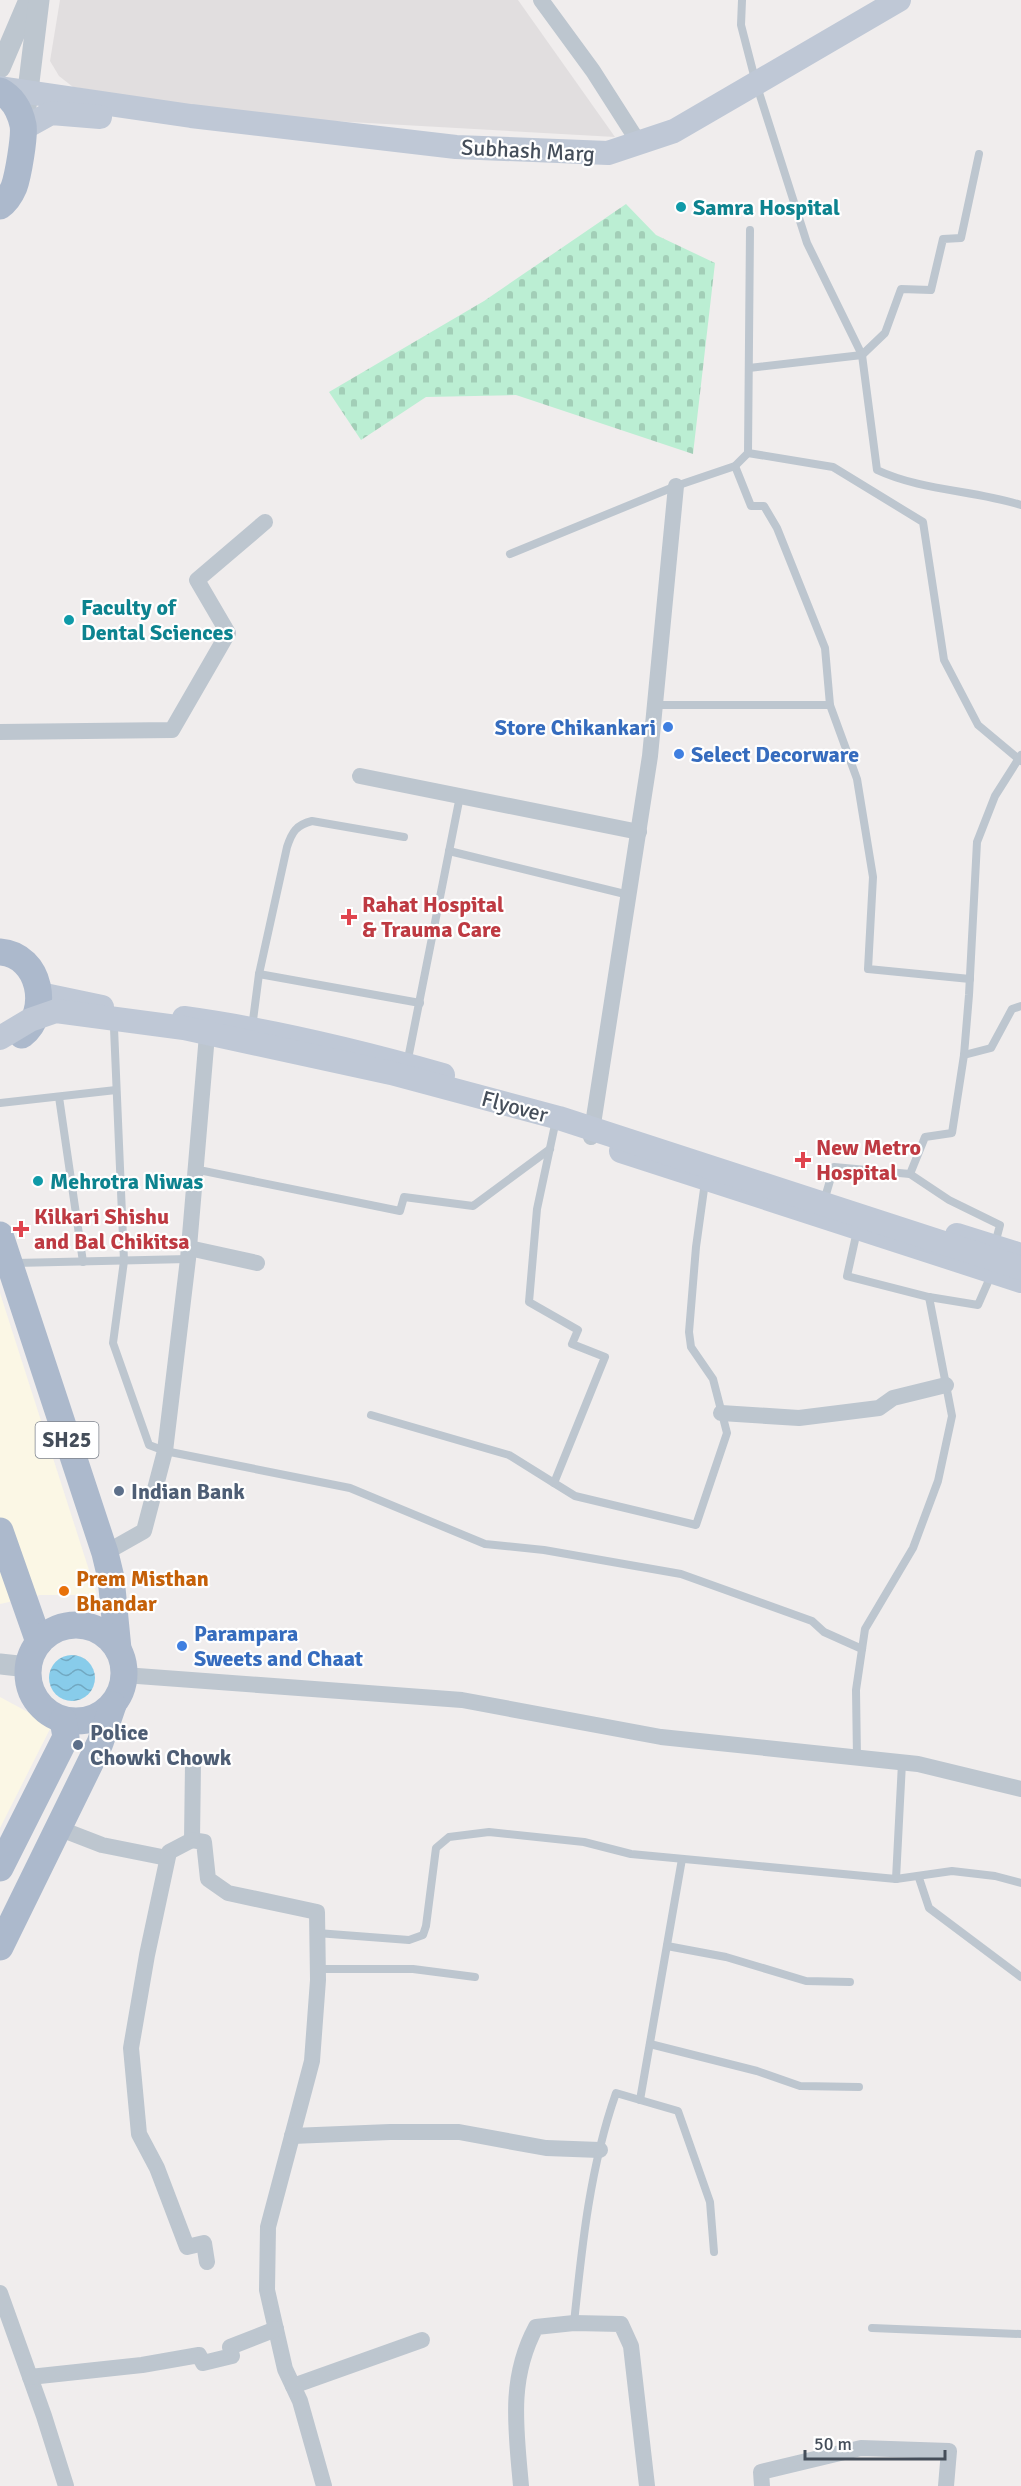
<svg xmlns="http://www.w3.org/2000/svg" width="1021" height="2486" viewBox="0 0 1021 2486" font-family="Signika,sans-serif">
<defs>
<pattern id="cemetery-stones" width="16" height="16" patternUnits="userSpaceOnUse" patternTransform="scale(1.5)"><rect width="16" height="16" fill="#bbeed3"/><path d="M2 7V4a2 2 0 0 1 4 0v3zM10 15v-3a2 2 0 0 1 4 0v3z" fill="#a2ceb7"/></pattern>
<pattern id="water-waves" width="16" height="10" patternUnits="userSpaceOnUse" patternTransform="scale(1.5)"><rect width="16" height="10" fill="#88ccea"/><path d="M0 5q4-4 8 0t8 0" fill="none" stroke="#71a8c1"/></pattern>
</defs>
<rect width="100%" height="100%" fill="#f0eded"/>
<g fill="#fbf7e5">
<path d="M0,1293L97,1595H40L0,1604Z"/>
<path d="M0,1697L52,1725L0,1828Z"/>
</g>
<path fill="#e1dedf" d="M60,0H518L615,137L261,117L73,87L59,76L50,61Z"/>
<path fill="url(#cemetery-stones)" d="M626,204L656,235L715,263L693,454L516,395L426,397L361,440L329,392L484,301Z"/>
<circle fill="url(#water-waves)" cx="72" cy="1678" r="23"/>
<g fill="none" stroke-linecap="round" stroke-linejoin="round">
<g stroke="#bdc6cf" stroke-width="8">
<path d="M742,0L741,25L756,83L807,243L862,355L877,470C922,491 974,490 1021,505"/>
<path d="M749,368L862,355L885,333L901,289L931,290L943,239L961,238L979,154"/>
<path d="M748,453L833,467L923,522L944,660L978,725L1021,761"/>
<path d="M735,466L751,506H764L777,528L825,648L830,705"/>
<path d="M510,554L676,486L735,466L748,453L750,230"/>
<path d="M655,705H830L857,779L873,877L868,969L970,979"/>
<path d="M404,837L312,821C296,825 292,832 287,847L259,974L420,1003"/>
<path d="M449,851L629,895"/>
<path d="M114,1028L124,1261L113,1343L149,1445L165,1451L350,1488L485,1544L544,1550L681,1574L812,1621L824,1632L862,1649"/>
<path d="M252,1028L259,974"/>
<path d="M964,1055L991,1048L1012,1009L1021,1006"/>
<path d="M407,1064L460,796"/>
<path d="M59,1097L83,1262"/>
<path d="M0,1103L116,1090"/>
<path d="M194,1169L400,1211L404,1197L473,1206L550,1149"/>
<path d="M910,1174L949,1200L1000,1225L995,1244"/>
<path d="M824,1201L834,1167L910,1174L925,1137L952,1133L964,1055L969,995L977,842L995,796L1021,755"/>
<path d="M857,1231L847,1276L929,1297L978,1305L992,1273"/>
<path d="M15,1263L188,1259"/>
<path d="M371,1415L509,1455L554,1483L605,1357L572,1344L578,1330L529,1302L537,1209L556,1120"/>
<path d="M554,1483L575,1496L696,1525L727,1433L713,1379L691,1347L689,1332L696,1247L705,1182"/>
<path d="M857,1758L856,1690L865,1629L913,1548L938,1481L952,1416L929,1297"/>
<path d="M919,1878L929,1908L1021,1977"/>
<path d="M896,1879L902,1763"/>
<path d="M317,1933L409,1940L423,1935L426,1926L436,1848L449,1837L489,1832L584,1842L631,1854L896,1879L952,1871L995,1876L1021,1883"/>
<path d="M667,1946L726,1957L806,1981L850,1982"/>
<path d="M318,1969H413L475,1977"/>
<path d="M650,2044L757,2071L800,2086L859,2087"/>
<path d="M640,2100L682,1859"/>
<path d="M574,2323C582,2245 590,2167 616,2093L678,2111L710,2202L714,2252"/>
<path d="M872,2328L1021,2334"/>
</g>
<g stroke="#bdc6cf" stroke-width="16">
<path d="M541,0L593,71L639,143"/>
<path d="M0,732L172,730L228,633L197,580L265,522"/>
<path d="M360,776L639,832"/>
<path d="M591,1137L650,756L676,486"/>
<path d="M189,1248L257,1263"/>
<path d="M721,1413L799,1418L879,1408L893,1398L946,1385"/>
<path d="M105,1553L144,1531L165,1451L188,1259L208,1023"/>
<path d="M124,1675L462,1700L661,1737L918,1764L1021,1789"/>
<path d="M193,1764L192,1840L204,1842L208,1879L228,1893L317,1912L318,1980L312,2061L268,2227L267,2290L285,2369L300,2401L324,2486"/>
<path d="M58,1828L102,1845L167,1858"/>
<path d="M192,1840L169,1852L147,1955L131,2048L139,2134L157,2168L187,2247L204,2243L207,2262"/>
<path d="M292,2136L390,2132H459L546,2148L600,2150"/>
<path d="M0,2293L44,2416L66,2486"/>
<path d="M30,2377L142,2365L199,2355L203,2363L232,2356L230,2347L276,2329"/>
<path d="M293,2386L422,2340"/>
<path d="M521,2486C516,2429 508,2379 536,2327L574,2323L621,2324L631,2346L647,2486"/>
<path d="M762,2486L761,2472L861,2448L949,2451L946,2486"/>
</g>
<g stroke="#bdc6cf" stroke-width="21">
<path d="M0,68L29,0"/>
<path d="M26,107L39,0"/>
<path d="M0,1664L28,1667"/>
</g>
<g stroke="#bfc8d6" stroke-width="24">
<path d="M0,88L191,116L456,147L608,153L674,131L899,0"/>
<path d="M24,128L51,113L100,117"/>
<path d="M40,994L102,1007"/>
<path d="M184,1018C272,1030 358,1051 443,1075"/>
<path d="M621,1151L1021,1281"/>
<path d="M957,1235L1021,1255"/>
</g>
<g stroke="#acb9cc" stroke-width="27">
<path d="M0,91C13,98 20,111 23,125C25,136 18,176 14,187C11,194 6,202 0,206"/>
<path d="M0,952C41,955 51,1012 22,1035"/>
<path d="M0,1235L105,1553L111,1578L118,1649"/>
<path d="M0,1531L39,1642"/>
<circle cx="76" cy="1673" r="48"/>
<path d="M0,1868L66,1737L63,1720"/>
<path d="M0,1947L100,1743L113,1705"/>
</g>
<path stroke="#bfc8d6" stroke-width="24" d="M0,1038L30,1020L56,1011L184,1028L391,1073L559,1118L1021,1268"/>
</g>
<g fill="#0f9aa8" stroke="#fff" stroke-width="2">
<circle cx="681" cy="207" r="6"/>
<circle cx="69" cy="620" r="6"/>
<circle cx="38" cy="1181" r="6"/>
</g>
<g fill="#3f7fe0" stroke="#fff" stroke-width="2">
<circle cx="668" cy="727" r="6"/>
<circle cx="679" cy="754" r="6"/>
<circle cx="182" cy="1646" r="6"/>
</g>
<g fill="#e0444e" stroke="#fff" stroke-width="2">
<path d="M346 908h6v6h6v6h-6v6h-6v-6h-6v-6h6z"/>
<path d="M800 1151h6v6h6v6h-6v6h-6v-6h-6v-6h6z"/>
<path d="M18 1220h6v6h6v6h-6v6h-6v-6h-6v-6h6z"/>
</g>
<g fill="#5c6f8a" stroke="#fff" stroke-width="2">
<circle cx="119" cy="1491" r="6"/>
<circle cx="78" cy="1745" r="6"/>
</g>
<circle fill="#e8710a" stroke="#fff" stroke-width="2" cx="64" cy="1591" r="6"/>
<g text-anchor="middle" stroke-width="4.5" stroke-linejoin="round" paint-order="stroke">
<rect fill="#fff" stroke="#7d838c" stroke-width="1.5" x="35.5" y="1422" width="63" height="36" rx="4.5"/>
<g font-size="21" font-weight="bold" fill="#454e5a">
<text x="67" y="1447">SH25</text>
</g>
<g font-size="22" fill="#454e5a" stroke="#fff">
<text transform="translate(528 150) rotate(3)" y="8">Subhash Marg</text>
<text transform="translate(515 1106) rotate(15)" y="8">Flyover</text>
</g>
<g font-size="22" font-weight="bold" fill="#0d838f" stroke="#fff" text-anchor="start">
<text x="693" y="215">Samra Hospital</text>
<text x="81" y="615">Faculty of<tspan x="81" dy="25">Dental Sciences</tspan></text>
<text x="50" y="1189">Mehrotra Niwas</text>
</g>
<g font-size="22" font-weight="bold" fill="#366cbe" stroke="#fff" text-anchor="start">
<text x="656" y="735" text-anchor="end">Store Chikankari</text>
<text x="691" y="762">Select Decorware</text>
<text x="194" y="1641">Parampara<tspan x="194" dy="25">Sweets and Chaat</tspan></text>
</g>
<g font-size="22" font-weight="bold" fill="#be3a42" stroke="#fff" text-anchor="start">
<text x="362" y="912">Rahat Hospital<tspan x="362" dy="25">&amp; Trauma Care</tspan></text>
<text x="816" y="1155">New Metro<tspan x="816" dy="25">Hospital</tspan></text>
<text x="34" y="1224">Kilkari Shishu<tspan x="34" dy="25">and Bal Chikitsa</tspan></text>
</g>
<g font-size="22" font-weight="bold" fill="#4e5e75" stroke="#fff" text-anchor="start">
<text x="131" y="1499">Indian Bank</text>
<text x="90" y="1740">Police<tspan x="90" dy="25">Chowki Chowk</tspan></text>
</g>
<g font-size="22" font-weight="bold" fill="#c56008" stroke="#fff" text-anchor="start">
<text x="76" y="1586">Prem Misthan<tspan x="76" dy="25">Bhandar</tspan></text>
</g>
</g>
<path d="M805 2450v9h140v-9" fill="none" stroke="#454e5a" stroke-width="3"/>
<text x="814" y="2450" font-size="18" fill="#454e5a" stroke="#ffffff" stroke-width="4.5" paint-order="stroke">50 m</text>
</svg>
